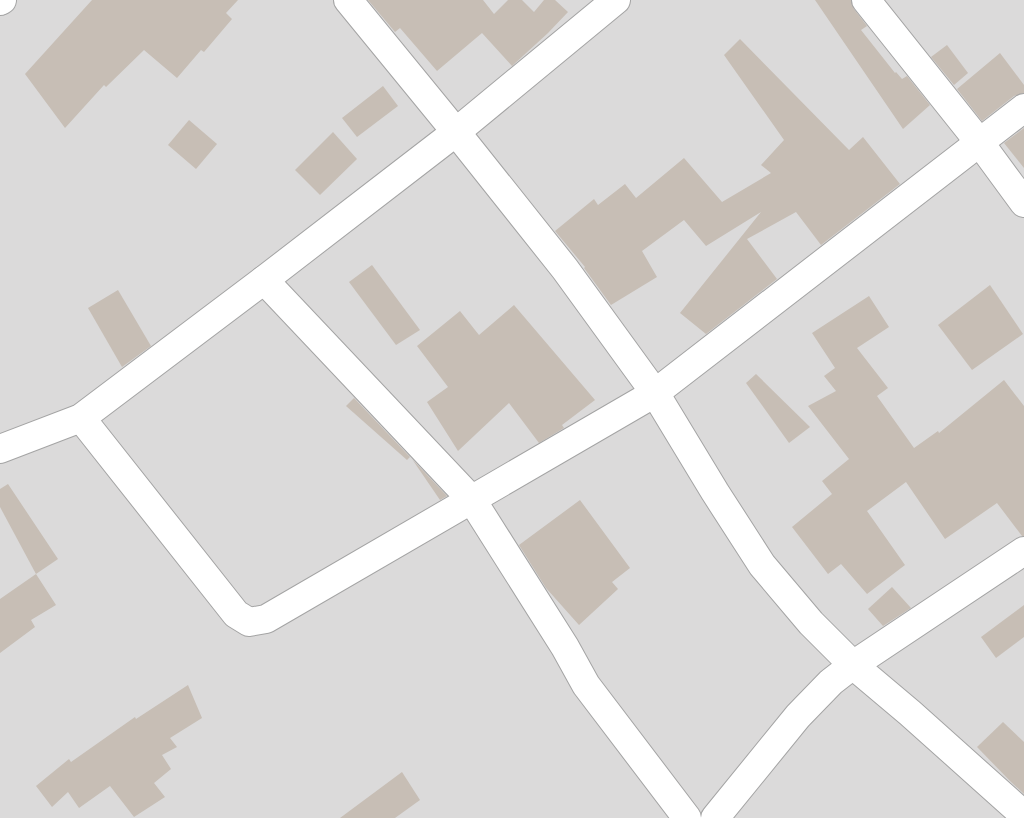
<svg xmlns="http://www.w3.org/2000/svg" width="1024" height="818" viewBox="0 0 1024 818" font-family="Signika,sans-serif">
<rect width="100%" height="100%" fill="#efebe2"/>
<rect fill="#dbdada" x="0" y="0" width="1024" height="818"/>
<g fill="#c7beb5">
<path d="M92,0H238L226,13L232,19L204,52L201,50L177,78L144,50L106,87L104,85L65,128L25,74Z"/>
<path d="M368,0H483L494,14L508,0H522L534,12L544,0H555L568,12L548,33L512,66L482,33L437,71L400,28L395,32Z"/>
<path d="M815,0H851L854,9L867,26L861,30L895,73L896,72L902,79L907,76L930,105L903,129Z"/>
<path d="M740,39L849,150L863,137L900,184L821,245L796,212L747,239L777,279L706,334L680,313L761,212L706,246L684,220L642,251L657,277L611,305L584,268L585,267L555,231L594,199L598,205L625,184L636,198L684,158L722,202L771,173L761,165L784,140L724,55Z"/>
<path d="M947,45L968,73L954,85L931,57Z"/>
<path d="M1000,53L1024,85V93L1014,96L982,121L957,89Z"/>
<path d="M383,86L398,106L357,137L342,118Z"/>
<path d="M189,120L217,144L196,169L168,145Z"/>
<path d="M1024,128V168L1004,143Z"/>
<path d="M333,132L357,159L320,195L295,170Z"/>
<path d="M372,265L420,330L396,345L349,282Z"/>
<path d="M990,285L1023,334L972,370L938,325Z"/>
<path d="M118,290L151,346L122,367L88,308Z"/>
<path d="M869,296L889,327L857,348L888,388L877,396L914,448L938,431L939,433L1004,380L1024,406V536H1022L997,503L945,539L906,482L867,511L905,565L867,594L841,564L828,574L792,527L832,494L822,481L849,459L808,406L836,391L824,376L835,368L812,333Z"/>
<path d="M514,305L595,400L562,425L564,428L539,443L509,403L458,451L427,402L448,387L417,346L460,311L479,335Z"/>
<path d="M756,374L810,427L789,443L746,383Z"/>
<path d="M354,398L410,457L407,460L346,406Z"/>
<path d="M412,459L447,496L440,500Z"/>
<path d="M8,484L58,559L36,574L0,507V489Z"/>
<path d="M580,500L630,568L612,582L618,589L579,625L546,588L519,545Z"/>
<path d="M36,574L56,605L31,620L35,627L0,653V599Z"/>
<path d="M892,587L911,608L883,626L868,609Z"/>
<path d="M1024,605V637L996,658L981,637Z"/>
<path d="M188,685L202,718L170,738L177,747L162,755L171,769L154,783L165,797L134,817L110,786L79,808L68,792L52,807L36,786L69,759L71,762L135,717L136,719Z"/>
<path d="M1003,722L1024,742V794L1010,781L977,747Z"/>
<path d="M402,772L420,800L395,818H340Z"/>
</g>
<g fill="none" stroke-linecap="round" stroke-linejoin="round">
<g stroke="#a4a4a4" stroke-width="30">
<g id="minor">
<path d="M348,0L456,132L565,269L655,393L715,492L762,565L811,623L853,665L910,713L1024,815"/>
<path d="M866,0L980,143L1024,203"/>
<path d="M0,1L2,0"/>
<path d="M264,280L472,500L565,647L586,685L687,818"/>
<path d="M81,418L236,614L249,622L266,619L655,393L1024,108"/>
<path d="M0,449L81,418L264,280L456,132L616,0"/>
<path d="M715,818L798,716L831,682L853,665L1024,551"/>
</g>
</g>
<use href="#minor" stroke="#fff" stroke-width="28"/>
</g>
</svg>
